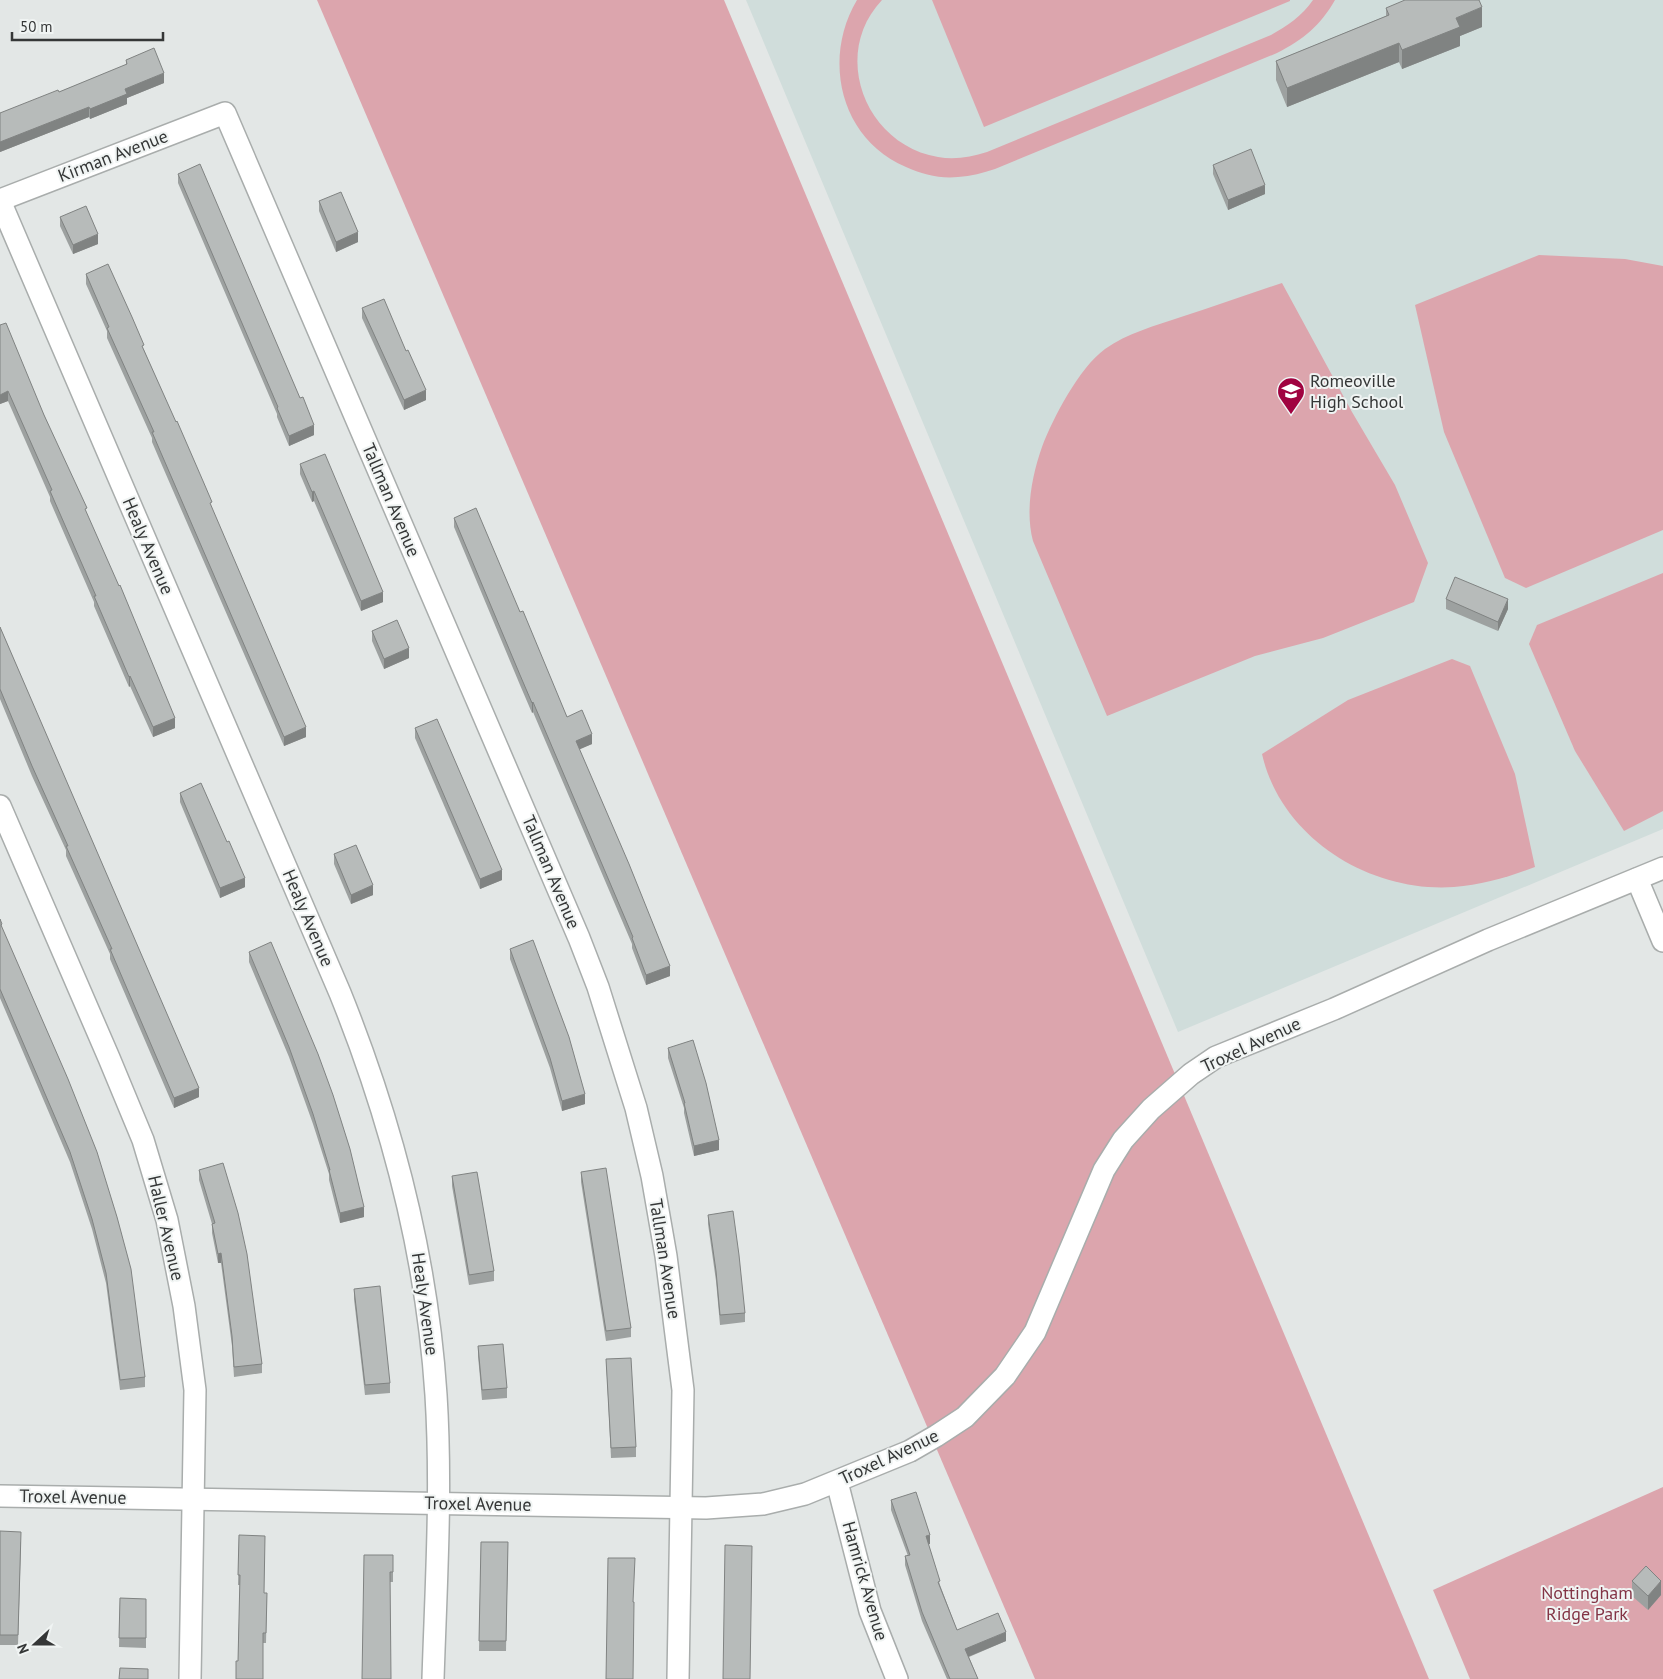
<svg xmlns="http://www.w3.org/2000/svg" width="1663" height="1679" viewBox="0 0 1663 1679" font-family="'PT Sans',sans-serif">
<rect width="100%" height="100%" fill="#e3e7e6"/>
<path fill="#d0dddb" d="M746,0H1663V829L1178,1032Z"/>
<g fill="#dca5ad">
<path d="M317,0H724L1429,1679H1035Z"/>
<path d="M857,0H882C830,55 866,145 938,157C955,160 971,157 987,152L1271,35C1287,26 1302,16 1313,0H1335C1320,26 1304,39 1277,53L995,169C983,173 971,176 958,177C940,179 922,174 906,167C840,139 822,59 857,0Z"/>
<path d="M932,0H1290V1L984,127Z"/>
<path d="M1539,255L1625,259L1663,266V530L1526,588L1505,578L1444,432L1415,305Z"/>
<path d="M1282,283L1352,412L1395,485L1428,563L1414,602L1323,638L1255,656L1107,716L1033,541C1025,511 1032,475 1042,447C1053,418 1079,368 1105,349C1127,333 1155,326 1181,317C1215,306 1248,294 1282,283Z"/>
<path d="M1663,573V811L1624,831L1575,751L1529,644L1537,625Z"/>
<path d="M1452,659L1470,666L1515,774L1535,867C1509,877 1482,885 1454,887C1370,893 1281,838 1262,754L1348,700Z"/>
<path d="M1663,1487V1679H1470L1433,1590Z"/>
</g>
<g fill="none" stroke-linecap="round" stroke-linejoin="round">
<g stroke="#a9adac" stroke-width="24">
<g id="minor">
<path d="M0,200L225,113L579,938L598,987L636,1108L652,1176L666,1256L683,1390L678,1679"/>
<path d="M0,201L340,993C392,1122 427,1256 436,1395C442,1490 436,1585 433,1679"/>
<path d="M0,806L109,1058L143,1140L167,1220L184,1306L195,1390L190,1679"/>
<path d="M1637,879L1663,941"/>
<path d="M837,1482L870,1611L897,1679"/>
<path d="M0,1496L706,1508L763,1504L805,1494L910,1451L936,1436L965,1417L1005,1376L1035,1332L1104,1170L1123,1140L1151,1109L1191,1074L1216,1057L1334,1009L1488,940L1663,868"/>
</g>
</g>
<use href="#minor" stroke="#fff" stroke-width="21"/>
</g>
<g fill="#9da1a0">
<path d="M1386,8L1482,27L1460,36V46L1402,69L1399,62L1287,107L1276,80V61L1386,16Z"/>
<path d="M126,60L164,83L127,98V104L90,119L89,117L0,152V113L59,92L126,65Z"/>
<path d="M1213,165L1265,194L1228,210L1213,174Z"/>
<path d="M178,174L314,435L289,446L277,417V414L178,183Z"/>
<path d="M319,201L358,242L336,252L319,211Z"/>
<path d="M60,217L98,244L73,254L60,226Z"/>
<path d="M86,274L144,350L212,509L306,737L284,746L161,463L152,442V438L107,338V331L86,284Z"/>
<path d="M362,308L426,400L404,410L362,318Z"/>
<path d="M0,325L44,415L87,515L175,728L153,737L130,686L129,687L94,606V602L50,501V497L8,401L0,404Z"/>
<path d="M300,464L383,602L361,611L314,501L312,502L300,474Z"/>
<path d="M454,518L520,612L567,717L592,744L579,749L670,976L646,985L632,948V944L533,712L532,713L520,685L454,527Z"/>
<path d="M1446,599L1508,609L1498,631L1446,609Z"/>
<path d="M0,627L199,1097L174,1108L110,959V954L66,856V850L32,776L0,699Z"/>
<path d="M372,631L409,658L384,669L372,641Z"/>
<path d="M415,728L502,880L480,889L415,738Z"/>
<path d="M180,793L245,887L220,898L180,802Z"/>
<path d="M334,854L373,895L351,904L334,864Z"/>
<path d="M0,919L2,928L145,1377V1387L120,1390L106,1283L92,1229L70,1162L0,998Z"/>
<path d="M510,949L585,1104L562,1111L550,1068L510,959Z"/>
<path d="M249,952L364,1217L340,1223L329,1180V1174L313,1124L289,1057L249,962Z"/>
<path d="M668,1048L719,1150L694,1156L684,1113V1108L668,1058Z"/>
<path d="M199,1170L262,1364V1373L234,1377L232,1346L221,1263H218L212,1233V1224L199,1180Z"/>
<path d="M581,1172L631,1328V1337L606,1341L581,1182Z"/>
<path d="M452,1176L494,1271V1281L469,1285L452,1186Z"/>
<path d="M708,1215L745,1313V1322L720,1325L716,1281L708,1224Z"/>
<path d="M354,1289L390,1383V1393L365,1395L354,1299Z"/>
<path d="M478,1346L507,1388V1398L482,1400L478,1356Z"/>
<path d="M606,1359L636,1447V1457L611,1458Z"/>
<path d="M891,1500L930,1544H928L940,1585L957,1630L1006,1641L969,1657L978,1679H947L922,1621L905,1565V1556H908L891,1510Z"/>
<path d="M0,1531L21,1542L18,1645H0Z"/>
<path d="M239,1535L264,1593H267L266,1643H263L238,1661L240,1585H238Z"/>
<path d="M481,1542H508L506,1651H479Z"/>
<path d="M393,1555V1582H390L362,1679Z"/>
<path d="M1632,1581L1661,1595L1648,1610L1632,1596Z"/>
<path d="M120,1598L146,1599V1648L119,1647Z"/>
</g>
<g fill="#808382">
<path d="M1482,7V27L1460,36V46L1402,69V50L1456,18Z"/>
<path d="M1399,43V62L1287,107V88Z"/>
<path d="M164,73V83L127,98V104L90,119V109L125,89Z"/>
<path d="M89,107V117L0,152V142Z"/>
<path d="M1265,185V194L1228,210V200Z"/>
<path d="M358,232V242L336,252V242Z"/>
<path d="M98,234V244L73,254V245Z"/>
<path d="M426,390V400L404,410V400Z"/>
<path d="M8,391V401L0,404V395Z"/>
<path d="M314,425V435L289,446V436Z"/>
<path d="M314,491V501L312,502V492Z"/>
<path d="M383,592V602L361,611V601Z"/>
<path d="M1508,599V609L1498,631V622Z"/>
<path d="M409,648V658L384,669V659Z"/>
<path d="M130,676V686L129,687V677Z"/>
<path d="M533,702V712L532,713V703Z"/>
<path d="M175,718V728L153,737V727Z"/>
<path d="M306,727V737L284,746V737Z"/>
<path d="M592,734V744L576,751V741Z"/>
<path d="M502,870V880L480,889V879Z"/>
<path d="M245,878V887L220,898V888Z"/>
<path d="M373,885V895L351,904V895Z"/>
<path d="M670,966V976L646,985V975Z"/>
<path d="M199,1088V1097L174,1108V1098Z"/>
<path d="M585,1094V1104L562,1111V1101Z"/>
<path d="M719,1140V1150L694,1156V1146Z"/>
<path d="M364,1207V1217L340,1223V1213Z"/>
<path d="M221,1253V1263H218V1254Z"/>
<path d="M930,1535V1544L926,1545V1536Z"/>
<path d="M1661,1581V1595L1648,1610V1596Z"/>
<path d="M1006,1632V1641L965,1658V1649Z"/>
</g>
<g fill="#b7bbba" stroke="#808382">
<path d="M1405,0H1479L1482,7L1456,18L1460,27L1402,50L1399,43L1287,88L1276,61L1389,15L1386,8Z"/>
<path d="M154,48L164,73L125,89L127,94L90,109L89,107L0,142V113L58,90L59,92L127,64L126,60Z"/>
<path d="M1251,149L1265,185L1228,200L1213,165Z"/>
<path d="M200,164L300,398L303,397L314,425L289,436L277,408L278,407L178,174Z"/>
<path d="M341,192L358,232L336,242L319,201Z"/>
<path d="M86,206L98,234L73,245L60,217Z"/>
<path d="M108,264L132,317L144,345L142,346L176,422L177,421L203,481L212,502L210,503L306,727L284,737L161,453L152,432H154L107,328L109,327L86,274Z"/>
<path d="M384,299L406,351L408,350L426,390L404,400L362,308Z"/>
<path d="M6,323L44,415L87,508L85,509L119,586L120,585L175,718L153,727L130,676L129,677L94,596H96L50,491L52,490L8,391L0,395V325Z"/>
<path d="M325,454L383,592L361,601L314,491L312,492L300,464Z"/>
<path d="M476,508L520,612L523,611L567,717L582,710L592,734L576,741L629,864L670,966L646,975L632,938L633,937L533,702L532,703L520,675L454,518Z"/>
<path d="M1455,577L1508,599L1498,622L1446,599Z"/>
<path d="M397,620L409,648L384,659L372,631Z"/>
<path d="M0,627L199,1088L174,1098L110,949H112L66,846H68L32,766L0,689Z"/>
<path d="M437,719L502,870L480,879L415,728Z"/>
<path d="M201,783L227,842L229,841L245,878L220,888L180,793Z"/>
<path d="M356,845L373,885L351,895L334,854Z"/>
<path d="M0,919L2,924L1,925L68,1079L97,1152L117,1217L131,1269L145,1377L120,1380L106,1273L92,1219L70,1152L0,989Z"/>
<path d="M533,940L569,1037L585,1094L562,1101L550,1058L510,949Z"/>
<path d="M271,942L318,1054L333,1095L350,1149L364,1207L340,1213L329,1170H330L313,1114L289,1047L249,952Z"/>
<path d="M693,1040L706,1083L719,1140L694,1146L684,1103H685L668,1048Z"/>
<path d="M223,1163L238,1213L247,1254L262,1364L234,1367L232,1336L221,1253L218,1254L212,1224L215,1223L199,1170Z"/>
<path d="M606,1168L631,1328L606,1331L581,1172Z"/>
<path d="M477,1172L494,1271L469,1275L452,1176Z"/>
<path d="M733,1211L739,1255L745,1313L720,1315L716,1271L708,1215Z"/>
<path d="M380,1286L390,1383L365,1385L354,1289Z"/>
<path d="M503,1344L507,1388L482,1390L478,1346Z"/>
<path d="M631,1358L636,1447L611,1448L606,1359Z"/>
<path d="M916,1492L930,1535L926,1536L940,1581L938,1582L957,1630L998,1613L1006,1632L965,1649L978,1679H950L922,1612L905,1556L910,1555L891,1500Z"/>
<path d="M0,1531L21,1532L18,1635H0Z"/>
<path d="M239,1535L265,1536L264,1593H267L266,1633H263V1679H236V1661H238L240,1575H238Z"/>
<path d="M481,1542H508L506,1641H479Z"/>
<path d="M725,1545L752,1546L750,1679H723Z"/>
<path d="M364,1555H393V1572H390L391,1679H362Z"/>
<path d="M608,1558H635L633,1602H634L633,1679H606Z"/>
<path d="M1646,1566L1661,1581L1648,1596L1632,1581Z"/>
<path d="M120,1598L146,1599V1638H119Z"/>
<path d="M120,1668L148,1669V1679H119Z"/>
</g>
<defs>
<g id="school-pin" transform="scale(1.4375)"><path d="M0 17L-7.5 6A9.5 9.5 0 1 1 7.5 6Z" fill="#a00340" stroke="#f0f4f3"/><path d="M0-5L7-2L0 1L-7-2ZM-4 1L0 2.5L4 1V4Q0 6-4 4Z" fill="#fff"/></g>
</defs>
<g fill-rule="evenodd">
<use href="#school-pin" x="1291" y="391"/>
</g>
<g text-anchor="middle" stroke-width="4" stroke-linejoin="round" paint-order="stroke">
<g font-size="18" fill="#353737" stroke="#f0f4f3">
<text transform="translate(113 156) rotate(-21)" y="6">Kirman Avenue</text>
<text transform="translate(391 500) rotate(67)" y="6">Tallman Avenue</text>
<text transform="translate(148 546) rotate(67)" y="6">Healy Avenue</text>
<text transform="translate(551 872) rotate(67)" y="6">Tallman Avenue</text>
<text transform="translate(308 918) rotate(67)" y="6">Healy Avenue</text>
<text transform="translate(1251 1045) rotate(-25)" y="6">Troxel Avenue</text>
<text transform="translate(166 1228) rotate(77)" y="6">Haller Avenue</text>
<text transform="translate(665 1259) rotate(81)" y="6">Tallman Avenue</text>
<text transform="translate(425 1304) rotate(82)" y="6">Healy Avenue</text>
<text transform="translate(889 1457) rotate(-25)" y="6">Troxel Avenue</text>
<text transform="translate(73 1497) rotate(1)" y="6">Troxel Avenue</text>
<text transform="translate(478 1504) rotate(1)" y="6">Troxel Avenue</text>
<text transform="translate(865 1581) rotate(74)" y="6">Hamrick Avenue</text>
</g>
<g font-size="18" fill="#353737" stroke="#f0f4f3" text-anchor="start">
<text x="1310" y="387">Romeoville<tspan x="1310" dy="21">High School</tspan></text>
</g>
<g font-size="18" fill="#833445" stroke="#f0f4f3">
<text x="1587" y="1599">Nottingham<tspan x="1587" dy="21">Ridge Park</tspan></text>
</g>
</g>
<g transform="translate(35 1644) rotate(249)" stroke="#f0f4f3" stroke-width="4" paint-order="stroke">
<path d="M0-4L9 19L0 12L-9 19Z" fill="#353737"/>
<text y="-8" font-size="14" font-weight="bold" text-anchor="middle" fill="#353737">N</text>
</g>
<path d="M12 32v8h151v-8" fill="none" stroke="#353737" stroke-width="2.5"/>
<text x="20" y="32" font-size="15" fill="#353737" stroke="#f0f4f3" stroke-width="4" paint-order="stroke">50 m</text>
</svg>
